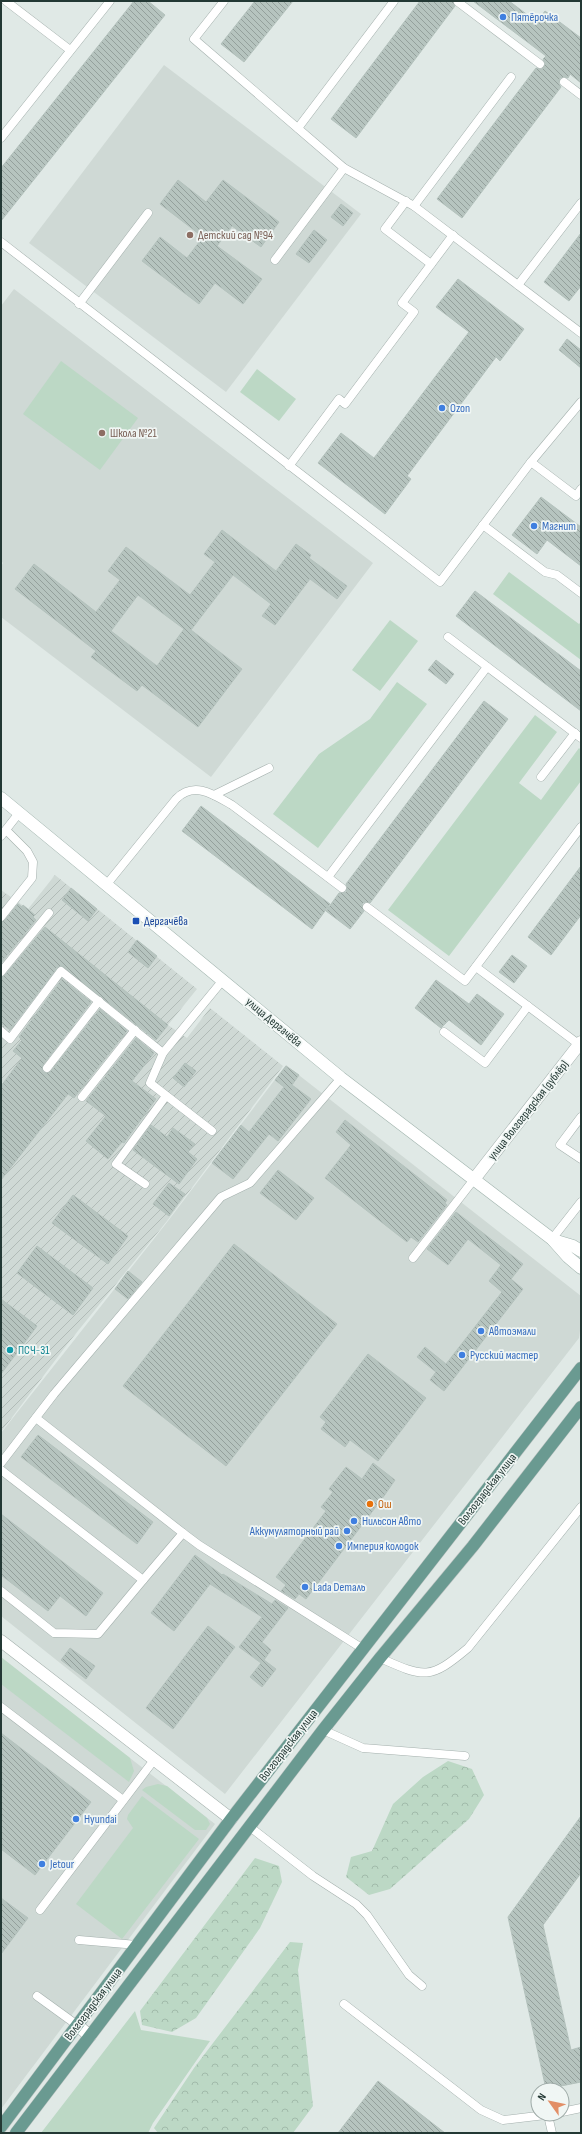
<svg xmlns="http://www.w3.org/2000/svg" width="582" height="2134" viewBox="0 0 582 2134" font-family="'Sofia Sans Condensed',sans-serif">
<defs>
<pattern id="industrial-furrows" width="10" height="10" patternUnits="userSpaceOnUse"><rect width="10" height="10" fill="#cfd9d5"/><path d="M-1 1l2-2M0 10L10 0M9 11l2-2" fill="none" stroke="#b1bbb7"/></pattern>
<pattern id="forest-crowns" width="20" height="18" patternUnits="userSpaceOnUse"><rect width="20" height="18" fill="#bcd8c5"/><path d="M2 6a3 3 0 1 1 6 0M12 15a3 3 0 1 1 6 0" fill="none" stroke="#a1baaa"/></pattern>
<pattern id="building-back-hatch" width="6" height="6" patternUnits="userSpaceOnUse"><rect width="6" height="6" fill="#b6c4bf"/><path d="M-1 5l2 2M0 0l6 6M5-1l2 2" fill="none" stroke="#94a09c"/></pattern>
</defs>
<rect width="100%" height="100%" fill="#e0e9e6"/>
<g fill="#cfd9d5">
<path d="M164,65L361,214L226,392L29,243Z"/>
<path d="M14,289L373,563L211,777L1,617V566L3,563L1,561V306Z"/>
<path d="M286,1065L581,1296V1323L579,1338L225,1794L1,1616V1433L168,1221Z"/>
<path d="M1,1658L215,1824L1,2109Z"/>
</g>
<path fill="url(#industrial-furrows)" d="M55,875L197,989L168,1025L187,1038L210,1008L283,1066L167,1221L69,1342L1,1432V890L28,909Z"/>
<g fill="#bcd8c5">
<path d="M61,361L138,418L100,470L23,414Z"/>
<path d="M257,369L296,399L279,421L240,392Z"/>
<path d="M509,572L579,624L581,622V660L493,594Z"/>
<path d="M390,620L418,641L380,691L352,670Z"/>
<path d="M397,682L427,704L318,848L273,814L319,754L370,719Z"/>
<path d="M535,715L557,732L519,783L541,800L579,748L581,750V781L449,956L388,910Z"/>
<path d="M1,1657L130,1758L134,1771L129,1782L1,1684Z"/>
<path d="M158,1784L167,1786L207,1818L210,1824L206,1830H195L142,1790L146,1787Z"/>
<path d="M142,1796L199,1839L122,1939L76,1904L133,1828L127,1819L128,1815Z"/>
<path d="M135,2011L141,2030L210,2041L153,2123L148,2133H41Z"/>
</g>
<g fill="url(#forest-crowns)">
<path d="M448,1761L472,1769L484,1795L469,1819L390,1889L369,1895L346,1877L351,1857L372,1851L393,1804L423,1777Z"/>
<path d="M255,1858L279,1866L282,1882L260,1928L196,2018L172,2032L142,2025L140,2011Z"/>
<path d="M290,1942L303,1943L298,1970L313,2106L293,2133H158L154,2128L194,2068Z"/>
</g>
<g fill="url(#building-back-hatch)" stroke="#b4c2bd" fill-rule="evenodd">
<path d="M134,1H148L165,15L1,221V168Z"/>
<path d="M255,1H293L244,62L221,44Z"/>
<path d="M420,1H453L455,6L356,138L331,119Z"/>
<path d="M473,1H509L537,22L545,11L581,38V83L570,74L568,78L564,77L560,78L559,84L561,87L462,218L437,199L536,68L542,69L545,64L543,59L546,56Z"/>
<path d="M178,180L206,202L223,180L279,222L261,247L232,226L217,246L262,279L243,304L215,283L199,304L142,261L160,237L187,258L203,237L160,204Z"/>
<path d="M341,204L353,213L343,226L331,217Z"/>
<path d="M314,230L327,240L309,263L296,254Z"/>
<path d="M581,233V286L569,301L544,282Z"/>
<path d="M458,279L524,329L500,361L496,357L407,476L411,479L385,514L318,463L341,433L374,458L469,332L436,307Z"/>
<path d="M567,339L581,350V368L559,350Z"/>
<path d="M541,497L581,527V566L547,540L537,554L512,535Z"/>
<path d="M222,530L276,571L296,544L311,555L309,558L347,586L337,599L310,579L275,625L262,616L271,604L233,575L191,630L242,669L198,727L142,685L137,691L91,657L96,651L15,589L34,564L96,612L120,580L108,571L126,547L190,595L215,562L204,554ZM138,595L184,629L157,666L111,631Z"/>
<path d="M475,591L581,671V711L456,616Z"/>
<path d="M436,660L454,674L446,684L428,670Z"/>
<path d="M484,701L508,719L370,903L365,902L362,904L364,911L350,929L326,911L339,893L346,892L347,888L346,884Z"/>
<path d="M201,806L330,904L312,929L182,831Z"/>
<path d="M581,866V915L551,955L528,937Z"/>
<path d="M71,888L97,909L88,921L62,900Z"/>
<path d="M18,904L22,907L23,905L35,915L33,917L36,920L1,963V922L5,920Z"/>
<path d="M45,927L168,1025L156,1040L61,966L57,968L10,1030L1,1023V977L5,975Z"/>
<path d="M137,940L157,956L148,968L128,952Z"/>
<path d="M512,955L527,966L514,983L499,972Z"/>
<path d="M62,979L91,1002L43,1065V1072L47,1073L51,1071L100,1009L127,1031L74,1098L68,1094L1,1180V1086L22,1058L13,1051L22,1040L19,1037Z"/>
<path d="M436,980L469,1004L477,994L504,1014L481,1045L449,1020L441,1028L415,1008Z"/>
<path d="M136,1038L154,1053L132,1081L156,1099L124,1143L122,1142L108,1159L86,1141L106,1116L86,1101Z"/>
<path d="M185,1063L196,1071L184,1087L173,1078Z"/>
<path d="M286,1066L299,1075L292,1085L311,1099L278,1141L269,1134L233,1179L212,1163L241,1125L249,1132L284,1087L275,1080Z"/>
<path d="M345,1120L447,1200L445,1203L447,1205L418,1242L411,1237L407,1242L325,1178L351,1145L336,1132Z"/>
<path d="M151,1125L167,1137L173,1128L195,1144L188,1152L197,1159L179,1184L133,1150Z"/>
<path d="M278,1170L314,1198L296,1220L260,1193Z"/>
<path d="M169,1183L185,1194L169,1216L153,1204Z"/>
<path d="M73,1195L128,1236L108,1264L52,1223Z"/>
<path d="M456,1212L523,1264L511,1279L523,1289L444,1391L430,1380L436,1372L417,1357L425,1347L446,1364L502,1292L489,1281L501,1265L468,1239L448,1265L427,1249Z"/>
<path d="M234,1244L337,1324L226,1466L123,1386Z"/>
<path d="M37,1246L93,1288L73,1315L17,1273Z"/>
<path d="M128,1271L142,1282L128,1299L115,1289Z"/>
<path d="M1,1299L37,1326L1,1374Z"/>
<path d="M368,1354L426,1398L378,1461L350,1440L345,1447L321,1429L326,1422L320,1417Z"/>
<path d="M38,1435L153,1522L137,1544L21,1457Z"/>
<path d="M373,1463L395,1480L384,1496L306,1599L299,1594L295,1599L281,1591L286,1585L276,1577L326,1511L321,1507L333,1492L329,1489L346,1467L362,1479Z"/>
<path d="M1,1514L103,1593L86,1616L60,1596L48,1611L1,1575Z"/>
<path d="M195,1555L222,1575L223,1574L272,1604L275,1600L288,1608L262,1642L271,1650L264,1660L276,1669L262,1687L250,1677L261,1663L239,1647L262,1617L210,1584L174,1631L151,1613Z"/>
<path d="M208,1626L235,1647L173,1729L146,1708Z"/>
<path d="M70,1648L95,1666L86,1679L61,1660Z"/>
<path d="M1,1733L91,1802L35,1875L1,1849Z"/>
<path d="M581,1816V1873L543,1925L571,2050L581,2047V2082L546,2089L508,1917Z"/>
<path d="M1,1898L28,1918L1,1954Z"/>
<path d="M378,2081L445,2133H338Z"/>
</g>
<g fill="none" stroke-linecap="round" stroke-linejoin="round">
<g stroke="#a4b0ad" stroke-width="9">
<g id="lane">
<path d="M6,1L70,50"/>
<path d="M224,1L194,39L344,168L414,206L581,333"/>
<path d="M458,2L540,64"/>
<path d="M564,82L581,95"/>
<path d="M298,128L394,1"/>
<path d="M1,138L110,1"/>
<path d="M406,201L385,229L431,264"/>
<path d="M414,206L511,77"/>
<path d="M1,242L440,582L531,462L581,402"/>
<path d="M275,260L344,168"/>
<path d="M518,285L581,203"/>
<path d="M79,304L148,213"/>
<path d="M531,462L576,496L581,489"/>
<path d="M289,466L339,399L345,404L414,312L402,303L453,235"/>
<path d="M483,525L545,572L557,575L581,593"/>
<path d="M448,637L581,738"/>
<path d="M541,777L575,733"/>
<path d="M214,795L269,768"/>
<path d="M1,836L19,813"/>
<path d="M328,877L487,667"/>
<path d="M107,884L176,799C194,781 213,794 232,805L342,888"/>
<path d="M367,907L465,981L581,827"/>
<path d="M1,917L32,878L33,862L27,851L6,830"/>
<path d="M476,967L581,1046"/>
<path d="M1,972L49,913"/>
<path d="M1,1031L10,1039L61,971L163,1053"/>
<path d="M444,1032L485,1063L528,1006"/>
<path d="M47,1068L99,1001"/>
<path d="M82,1097L135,1030"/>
<path d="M581,1117L560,1145L581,1159"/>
<path d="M212,1131L150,1083L163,1053L223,980"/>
<path d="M145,1184L116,1164L166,1096"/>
<path d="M552,1239L581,1202"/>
<path d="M413,1258L475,1178"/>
<path d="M36,1418L183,1533"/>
<path d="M1,1463L54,1394L221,1197L250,1183L341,1078"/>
<path d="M1,1470L143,1580L183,1533L199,1545L363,1649"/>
<path d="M1,1591L54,1633L98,1634L143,1580"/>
<path d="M380,1658C425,1678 430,1680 468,1648L581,1507"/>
<path d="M1,1707L123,1800"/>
<path d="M323,1730L363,1748L465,1756"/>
<path d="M250,1827L313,1876L356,1904L367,1915L409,1975L422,1986"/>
<path d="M40,1910L154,1760"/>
<path d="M79,1940L137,1945"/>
<path d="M37,1996L77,2025"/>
<path d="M344,2004L481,2110L503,2120L554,2114"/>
<path d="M562,2112L581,2108"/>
<path d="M548,2115L552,2133"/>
</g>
</g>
<g stroke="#a4b0ad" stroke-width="13">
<g id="street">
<path d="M475,1178L581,1042"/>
<path d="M1,1641L231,1819"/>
<path d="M77,2025L90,2036"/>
</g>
</g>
<g stroke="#a1b4ae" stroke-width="13">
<g id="secondary">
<path d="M1,798L341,1078L552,1239L568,1257L581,1268"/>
<path d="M553,1240L573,1246L581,1251"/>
</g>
</g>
<g stroke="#bdc3c2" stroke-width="13">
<g id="primary">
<path d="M1,2127L231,1819L581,1368"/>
<path d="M16,2133L323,1730L380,1658L473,1546L581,1407"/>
</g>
</g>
<use href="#lane" stroke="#fff" stroke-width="8"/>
<use href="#street" stroke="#fff" stroke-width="12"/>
<use href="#secondary" stroke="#fff" stroke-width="12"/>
<use href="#primary" stroke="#6a9a91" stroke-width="12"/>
</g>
<g fill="#3f7fe0" stroke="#f0f6f4" stroke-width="1.5">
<circle cx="503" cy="17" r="4"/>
<circle cx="442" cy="408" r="4"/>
<circle cx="534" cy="526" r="4"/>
<circle cx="481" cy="1331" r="4"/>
<circle cx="462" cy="1355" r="4"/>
<circle cx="354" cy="1521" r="4"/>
<circle cx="347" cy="1531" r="4"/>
<circle cx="339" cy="1546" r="4"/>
<circle cx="305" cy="1587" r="4"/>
<circle cx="76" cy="1819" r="4"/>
<circle cx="42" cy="1864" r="4"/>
</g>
<g fill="#8d6e63" stroke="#f0f6f4" stroke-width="1.5">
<circle cx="190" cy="235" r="4"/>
<circle cx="102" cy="433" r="4"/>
</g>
<rect fill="#1a4fb4" stroke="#f0f6f4" stroke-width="1.5" x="132" y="917" width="8" height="8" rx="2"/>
<circle fill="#0f9aa8" stroke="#f0f6f4" stroke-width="1.5" cx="10" cy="1350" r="4"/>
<circle fill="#e8710a" stroke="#f0f6f4" stroke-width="1.5" cx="370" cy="1504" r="4"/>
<g text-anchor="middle" stroke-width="3.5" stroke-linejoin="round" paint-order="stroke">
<g font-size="12" fill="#366cbe" stroke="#f0f6f4" text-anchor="start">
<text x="511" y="21">Пятёрочка</text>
<text x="450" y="412">Ozon</text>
<text x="542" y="530">Магнит</text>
<text x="489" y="1335">Автоэмали</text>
<text x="470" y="1359">Русский мастер</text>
<text x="362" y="1525">Нильсон Авто</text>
<text x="339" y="1535" text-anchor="end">Аккумуляторный рай</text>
<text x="347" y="1550">Империя колодок</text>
<text x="313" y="1591">Lada Dеталь</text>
<text x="84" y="1823">Hyundai</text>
<text x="50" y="1868">Jetour</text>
</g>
<g font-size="12" fill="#785e54" stroke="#f0f6f4" text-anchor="start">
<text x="198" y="239">Детский сад №94</text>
<text x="110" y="437">Школа №21</text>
</g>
<g font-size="12" fill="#164399" stroke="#f0f6f4" text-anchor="start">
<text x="144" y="925">Дергачёва</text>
</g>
<g font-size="12" fill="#233834" stroke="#f0f6f4">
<text transform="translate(274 1022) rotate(40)" y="4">улица Дергачёва</text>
<text transform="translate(528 1110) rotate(-52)" y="4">улица Волгоградская (дублёр)</text>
<text transform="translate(487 1489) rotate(-52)" y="4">Волгоградская улица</text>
<text transform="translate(288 1745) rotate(-52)" y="4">Волгоградская улица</text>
<text transform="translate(93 2004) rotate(-53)" y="4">Волгоградская улица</text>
</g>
<g font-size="12" fill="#0d838f" stroke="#f0f6f4" text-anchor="start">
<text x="18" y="1354">ПСЧ-31</text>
</g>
<g font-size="12" fill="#c56008" stroke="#f0f6f4" text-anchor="start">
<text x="378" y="1508">Ош</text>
</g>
</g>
<rect width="582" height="2134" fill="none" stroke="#233834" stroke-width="4"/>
<g transform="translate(550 2102) rotate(303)"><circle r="19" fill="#f0f6f4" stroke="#9eaaa7"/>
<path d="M0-3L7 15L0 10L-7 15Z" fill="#e28e66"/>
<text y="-6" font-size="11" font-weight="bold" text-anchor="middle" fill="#233834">N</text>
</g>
</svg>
